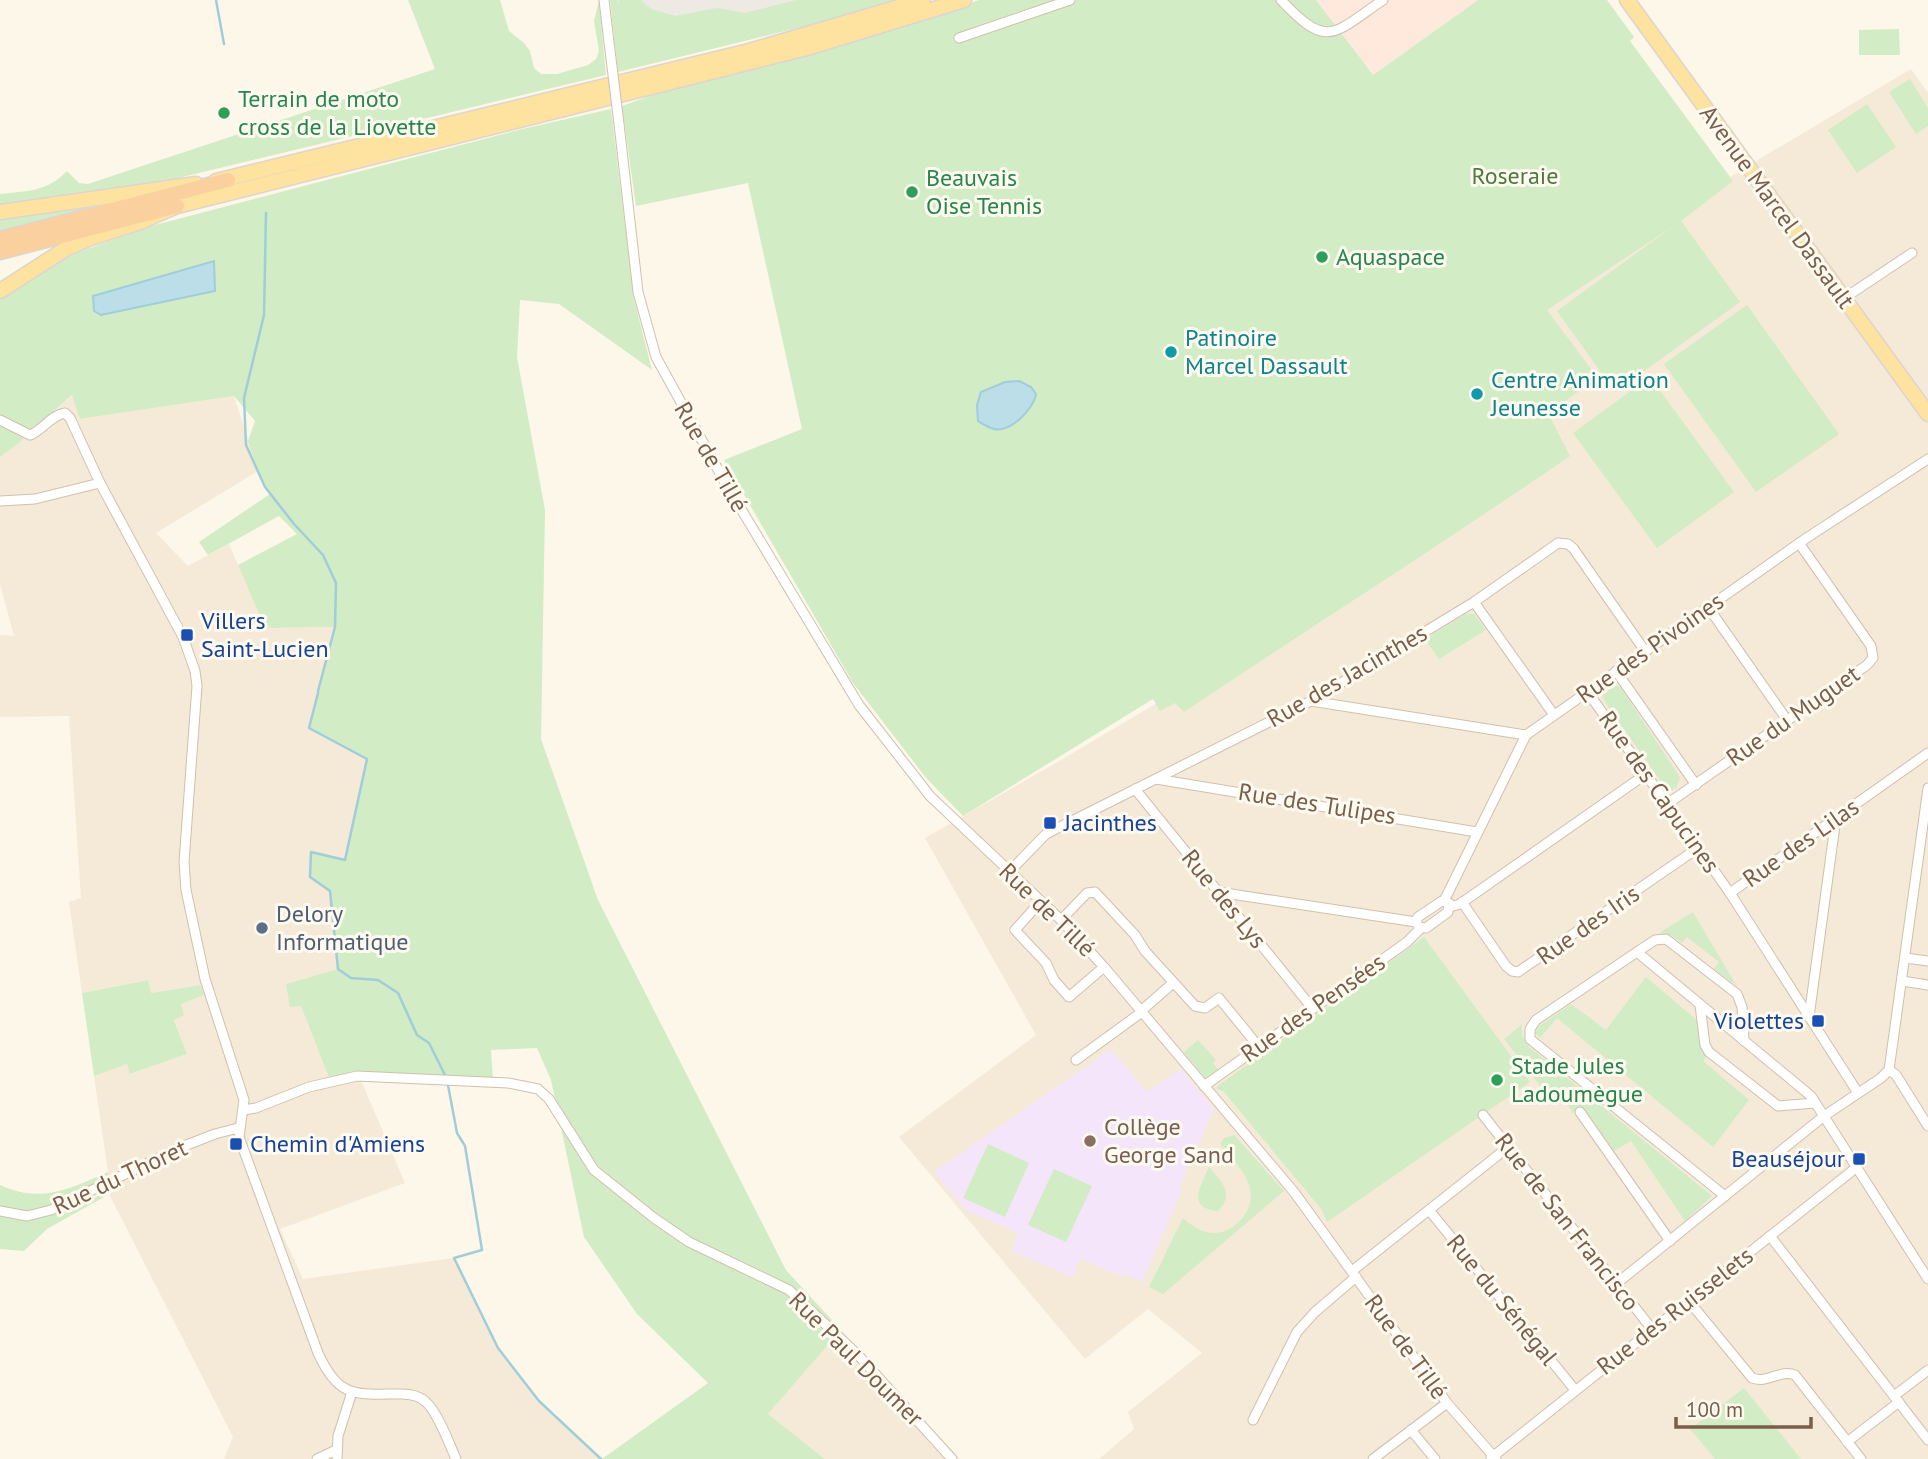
<svg xmlns="http://www.w3.org/2000/svg" width="1928" height="1459" viewBox="0 0 1928 1459" font-family="'PT Sans',sans-serif">
<rect width="100%" height="100%" fill="#fdf7e9"/>
<g fill="#f5ead7">
<path d="M1911,69L1928,93V1459H1801L1744,1389L1710,1452L1715,1459H1099L1134,1429L1128,1412L1202,1353L1148,1309L1085,1359L899,1137L1036,1035L925,838L1061,760L1329,601L1537,297L1756,161Z"/>
<path d="M73,395L80,419L234,396L258,471L156,533L188,566L229,544L265,628L335,627L367,759L345,860L311,852L330,891L338,969L286,984L301,1005L329,1076L357,1071L405,1183L280,1229L303,1279L454,1258L498,1348L539,1401L601,1459H224L233,1437L108,1192L111,1179L108,1172L94,1076L127,1064L131,1074L187,1054L174,1019L180,1004L203,995L199,985L151,993L147,980L82,993L69,902L81,898L69,716L0,717V635L14,636L0,584V457L19,443Z"/>
<path d="M841,1330L960,1459H825L768,1414Z"/>
</g>
<path fill="#fee9dc" d="M1316,0H1478L1373,75Z"/>
<path fill="#eee9e2" d="M618,0H838L626,52Z"/>
<path fill="#f4e5fa" d="M1111,1049L1147,1092L1181,1069L1214,1109L1179,1188L1182,1190L1142,1282L1124,1274L1122,1277L1080,1259L1074,1278L1011,1251L1018,1233L966,1210L934,1172Z"/>
<g fill="#d2ecc6">
<path d="M408,0H500L509,31L524,43L530,51L534,68L541,74H557L588,65L596,59L599,51L594,21L599,0L606,75L120,192L0,205V194C27,191 47,192 67,171L79,183L88,184L435,69Z"/>
<path d="M610,0H618L619,4V0H641L651,9L675,16L717,8L745,13L796,0H901L875,9L618,72Z"/>
<path d="M979,0H1316L1373,75L1478,0H1607L1634,37L1630,41L1733,181L1681,221L1740,302L1615,392L1557,311L1675,225L1547,310L1598,378L1548,413L1570,456C1443,543 1313,626 1184,712L1175,703L1160,711L1153,699L963,816L927,779L853,683L724,460L802,429L748,183L636,206L622,106L666,90L895,30Z"/>
<path d="M1899,29L1900,55H1859V30Z"/>
<path d="M1910,79L1928,108V126L1916,134L1889,92Z"/>
<path d="M1867,104L1896,147L1857,173L1828,130Z"/>
<path d="M611,109L634,299L652,370L559,304L520,300L517,357L545,510L541,739L598,900L786,1270L841,1330L768,1414L825,1459H602L708,1383L637,1314L584,1237L551,1080L537,1048L491,1050L493,1080L357,1071L329,1077L301,1006L290,1007L286,984L338,969L330,892L310,877L311,852L345,859L367,759L309,728L334,627L265,628L238,565L297,534L279,516L208,555L199,542L270,494L258,471L248,441L255,421L234,396L80,419L72,395L19,443L0,457V295L76,253L151,226L522,129Z"/>
<path d="M92,205V208L0,231V216Z"/>
<path d="M1747,305L1839,434L1756,492L1664,364Z"/>
<path d="M1650,377L1734,492L1657,548L1573,433Z"/>
<path d="M1466,614H1474L1486,630L1439,659L1425,639Z"/>
<path d="M1608,684L1620,687L1678,774L1680,778L1676,788L1671,790L1665,787L1608,707L1601,693Z"/>
<path d="M1693,912L1736,985L1714,969L1719,962L1687,937L1682,943L1671,935L1659,933Z"/>
<path d="M1424,937L1530,1082L1327,1222L1322,1210L1224,1092L1215,1088Z"/>
<path d="M1646,977L1699,1022L1707,1055L1703,1061L1749,1100L1713,1147L1557,1018L1540,1038L1535,1033L1538,1027L1571,1004L1606,1030Z"/>
<path d="M148,980L151,993L200,985L204,995L181,1004L184,1015L174,1020L187,1054L130,1074L127,1064L94,1076L82,993Z"/>
<path d="M1522,1024V1035L1528,1046L1712,1196L1685,1221L1631,1141L1614,1151L1584,1108L1573,1113L1559,1091L1548,1096L1504,1039Z"/>
<path d="M1198,1040L1216,1060L1213,1063L1219,1070L1207,1080L1184,1052Z"/>
<path d="M1234,1135L1284,1191L1163,1294L1149,1287L1183,1218C1190,1225 1201,1232 1212,1233C1232,1234 1251,1215 1251,1195C1250,1175 1232,1159 1220,1144L1224,1138Z"/>
<path d="M988,1144L1029,1163L1005,1217L963,1198Z"/>
<path d="M1209,1167C1222,1182 1235,1194 1218,1211C1186,1208 1201,1186 1209,1167Z"/>
<path d="M1054,1169L1092,1186L1066,1242L1028,1225Z"/>
<path d="M108,1172L111,1179C78,1194 36,1222 0,1206V1185C41,1204 69,1189 108,1172Z"/>
<path d="M108,1192L106,1196L47,1229L24,1251L0,1249V1214C36,1230 75,1205 108,1192Z"/>
<path d="M1744,1388L1801,1459H1715L1690,1429Z"/>
</g>
<g fill="#bcdee8" stroke="#a1cddb" stroke-width="2">
<path d="M214,261L215,291L101,315L94,311L93,296Z"/>
<path d="M1019,381L1031,387L1036,394C1034,408 1011,433 994,429C989,428 983,424 978,421L977,405L981,392L1005,382Z"/>
</g>
<g fill="none" stroke-linecap="round" stroke-linejoin="round">
<g stroke="#a1cddb" stroke-width="2.5">
<path d="M216,0L224,44"/>
<path d="M266,213L264,315L244,398L246,445L265,487L294,524L323,555L336,583L335,627L318,691"/>
<path d="M318,693L309,728L367,759L345,860L311,852L310,877L330,891L338,969L351,978L378,980L398,993L417,1035L429,1043L447,1079"/>
<path d="M448,1085L457,1133L465,1146L482,1250L454,1258L498,1348L539,1401L601,1459"/>
</g>
<g stroke="#d0c0ad" stroke-width="11">
<g id="minor">
<path d="M604,0L609,42"/>
<path d="M1281,0C1328,50 1333,34 1383,0"/>
<path d="M959,38L1070,0"/>
<path d="M619,124L638,292L656,357L726,484L859,705L930,796L1061,920L1104,967L1294,1192L1447,1403L1496,1459"/>
<path d="M1843,299L1912,253"/>
<path d="M0,420L30,435C43,430 51,415 65,413L70,418L100,483L183,637L195,671L197,686L184,862L186,890L205,979L244,1100L239,1137L318,1353C339,1399 355,1394 401,1394C410,1394 419,1395 426,1402C438,1413 449,1443 456,1459"/>
<path d="M0,501L35,499L100,483"/>
<path d="M1474,602L1554,715"/>
<path d="M1708,607L1787,720"/>
<path d="M1616,671L1696,785"/>
<path d="M1587,691L1730,893L1858,1093"/>
<path d="M1311,701L1526,735"/>
<path d="M1156,779L1477,832"/>
<path d="M1135,789L1313,1009"/>
<path d="M1667,804L1867,665L1873,658L1871,646L1799,543"/>
<path d="M1009,872L1046,834L1311,701L1474,602L1558,543L1568,544L1573,548L1645,651"/>
<path d="M1218,892L1416,922"/>
<path d="M1730,893L1928,753"/>
<path d="M1041,901L1015,930L1046,963L1054,980L1069,997L1104,967"/>
<path d="M1442,901L1449,903L1448,912L1426,928L1419,927L1416,922L1418,917Z"/>
<path d="M1444,901L1526,735L1808,537L1928,459"/>
<path d="M1462,902L1506,966L1512,971L1518,972L1698,848"/>
<path d="M1450,907L1460,904L1646,774"/>
<path d="M1061,920L1087,893L1095,892L1135,935L1145,951L1195,1006L1205,1008L1219,998L1259,1047"/>
<path d="M1637,952L1655,940L1666,939L1737,994L1742,1007L1744,1041"/>
<path d="M1905,958L1928,961"/>
<path d="M1902,981L1928,985"/>
<path d="M1700,1005L1705,1045L1709,1052L1778,1106L1815,1103"/>
<path d="M1141,1011L1173,983"/>
<path d="M1809,1017L1836,818"/>
<path d="M1076,1060L1142,1012"/>
<path d="M1889,1070L1896,1075L1928,1126"/>
<path d="M1204,1086L1407,942L1420,929"/>
<path d="M244,1110L256,1108L309,1087L357,1076L508,1083L538,1089L549,1099L594,1170L654,1218L689,1242L789,1290L859,1356L952,1459"/>
<path d="M1580,1112L1670,1241"/>
<path d="M1483,1115L1652,1329"/>
<path d="M1725,1196L1530,1039V1029L1536,1020L1637,952L1811,1096L1928,1279"/>
<path d="M1429,1210L1575,1390"/>
<path d="M0,1211L27,1216L51,1210L179,1148L215,1134L238,1128"/>
<path d="M1770,1236L1928,1440"/>
<path d="M1352,1271L1507,1148"/>
<path d="M1616,1284L1824,1116L1881,1078L1889,1070L1928,788"/>
<path d="M1688,1300L1752,1378C1767,1384 1780,1369 1795,1375L1861,1459"/>
<path d="M1894,1396L1928,1370"/>
<path d="M1253,1420L1297,1332L1315,1312L1356,1277"/>
<path d="M1411,1430L1435,1459"/>
<path d="M1847,1442L1899,1402"/>
<path d="M1491,1458L1857,1167"/>
<path d="M317,1459L336,1450"/>
<path d="M337,1459L338,1436L352,1392"/>
<path d="M1373,1459L1447,1403"/>
</g>
</g>
<g stroke="#dcd5d0" stroke-width="17">
<g id="primary">
<path d="M1627,0L1928,414"/>
<path d="M216,181L749,51L923,0"/>
<path d="M0,212L196,184"/>
<path d="M0,291L67,248L91,238L140,222L177,206L807,48L964,0"/>
</g>
</g>
<g stroke="#dcd5d0" stroke-width="17">
<g id="trunk">
<path d="M0,239L228,180"/>
<path d="M0,252L177,206"/>
</g>
</g>
<use href="#minor" stroke="#fff" stroke-width="9"/>
<use href="#primary" stroke="#fde2a0" stroke-width="14"/>
<use href="#trunk" stroke="#fbd09f" stroke-width="14"/>
<g stroke="#d0c0ad" stroke-width="11" stroke-linecap="butt">
<path id="minor-bridge" d="M609,42L619,124"/>
</g>
<use href="#minor-bridge" stroke="#fff" stroke-width="9"/>
</g>
<g fill="#2e9e5b" stroke="#fffaf0" stroke-width="2.5">
<circle cx="224" cy="113" r="7"/>
<circle cx="912" cy="192" r="7"/>
<circle cx="1322" cy="257" r="7"/>
<circle cx="1497" cy="1080" r="7"/>
</g>
<g fill="#0f9aa8" stroke="#fffaf0" stroke-width="2.5">
<circle cx="1171" cy="352" r="7"/>
<circle cx="1477" cy="394" r="7"/>
</g>
<g fill="#1a4fb4" stroke="#fffaf0" stroke-width="2.5">
<rect x="180" y="628" width="14" height="14" rx="3.5"/>
<rect x="1043" y="816" width="14" height="14" rx="3.5"/>
<rect x="1811" y="1014" width="14" height="14" rx="3.5"/>
<rect x="229" y="1137" width="14" height="14" rx="3.5"/>
<rect x="1852" y="1152" width="14" height="14" rx="3.5"/>
</g>
<circle fill="#5c6f8a" stroke="#fffaf0" stroke-width="2.5" cx="262" cy="928" r="7"/>
<circle fill="#8d6e63" stroke="#fffaf0" stroke-width="2.5" cx="1090" cy="1141" r="7"/>
<g text-anchor="middle" stroke-width="6" stroke-linejoin="round" paint-order="stroke">
<g font-size="24" fill="#27864d" stroke="#fffaf0" text-anchor="start">
<text x="238" y="107">Terrain de moto<tspan x="238" dy="28">cross de la Liovette</tspan></text>
<text x="926" y="186">Beauvais<tspan x="926" dy="28">Oise Tennis</tspan></text>
<text x="1336" y="265">Aquaspace</text>
<text x="1511" y="1074">Stade Jules<tspan x="1511" dy="28">Ladoumègue</tspan></text>
</g>
<g font-size="24" fill="#4c7a3f" stroke="#fffaf0">
<text x="1515" y="184">Roseraie</text>
</g>
<g font-size="24" fill="#795f4b" stroke="#fffaf0">
<text transform="translate(1777 207) rotate(54)" y="8">Avenue Marcel Dassault</text>
<text transform="translate(711 457) rotate(60)" y="8">Rue de Tillé</text>
<text transform="translate(1650 648) rotate(-35)" y="8">Rue des Pivoines</text>
<text transform="translate(1347 676) rotate(-30)" y="8">Rue des Jacinthes</text>
<text transform="translate(1793 716) rotate(-35)" y="8">Rue du Muguet</text>
<text transform="translate(1659 792) rotate(55)" y="8">Rue des Capucines</text>
<text transform="translate(1317 804) rotate(9)" y="8">Rue des Tulipes</text>
<text transform="translate(1801 843) rotate(-35)" y="8">Rue des Lilas</text>
<text transform="translate(1224 899) rotate(51)" y="8">Rue des Lys</text>
<text transform="translate(1047 910) rotate(44)" y="8">Rue de Tillé</text>
<text transform="translate(1588 925) rotate(-35)" y="8">Rue des Iris</text>
<text transform="translate(1313 1008) rotate(-35)" y="8">Rue des Pensées</text>
<text transform="translate(120 1177) rotate(-25)" y="8">Rue du Thoret</text>
<text transform="translate(1567 1222) rotate(52)" y="8">Rue de San Francisco</text>
<text transform="translate(1502 1300) rotate(51)" y="8">Rue du Sénégal</text>
<text transform="translate(1675 1311) rotate(-38)" y="8">Rue des Ruisselets</text>
<text transform="translate(1406 1347) rotate(54)" y="8">Rue de Tillé</text>
<text transform="translate(856 1359) rotate(45)" y="8">Rue Paul Doumer</text>
</g>
<g font-size="24" fill="#0d838f" stroke="#fffaf0" text-anchor="start">
<text x="1185" y="346">Patinoire<tspan x="1185" dy="28">Marcel Dassault</tspan></text>
<text x="1491" y="388">Centre Animation<tspan x="1491" dy="28">Jeunesse</tspan></text>
</g>
<g font-size="24" fill="#164399" stroke="#fffaf0" text-anchor="start">
<text x="201" y="629">Villers<tspan x="201" dy="28">Saint-Lucien</tspan></text>
<text x="1064" y="831">Jacinthes</text>
<text x="1804" y="1029" text-anchor="end">Violettes</text>
<text x="250" y="1152">Chemin d'Amiens</text>
<text x="1845" y="1167" text-anchor="end">Beauséjour</text>
</g>
<g font-size="24" fill="#4e5e75" stroke="#fffaf0" text-anchor="start">
<text x="276" y="922">Delory<tspan x="276" dy="28">Informatique</tspan></text>
</g>
<g font-size="24" fill="#785e54" stroke="#fffaf0" text-anchor="start">
<text x="1104" y="1135">Collège<tspan x="1104" dy="28">George Sand</tspan></text>
</g>
</g>
<path d="M1676 1417v10h135v-10" fill="none" stroke="#795f4b" stroke-width="3.5"/>
<text x="1686" y="1417" font-size="21" fill="#795f4b" stroke="#fffaf0" stroke-width="5" paint-order="stroke">100 m</text>
</svg>
